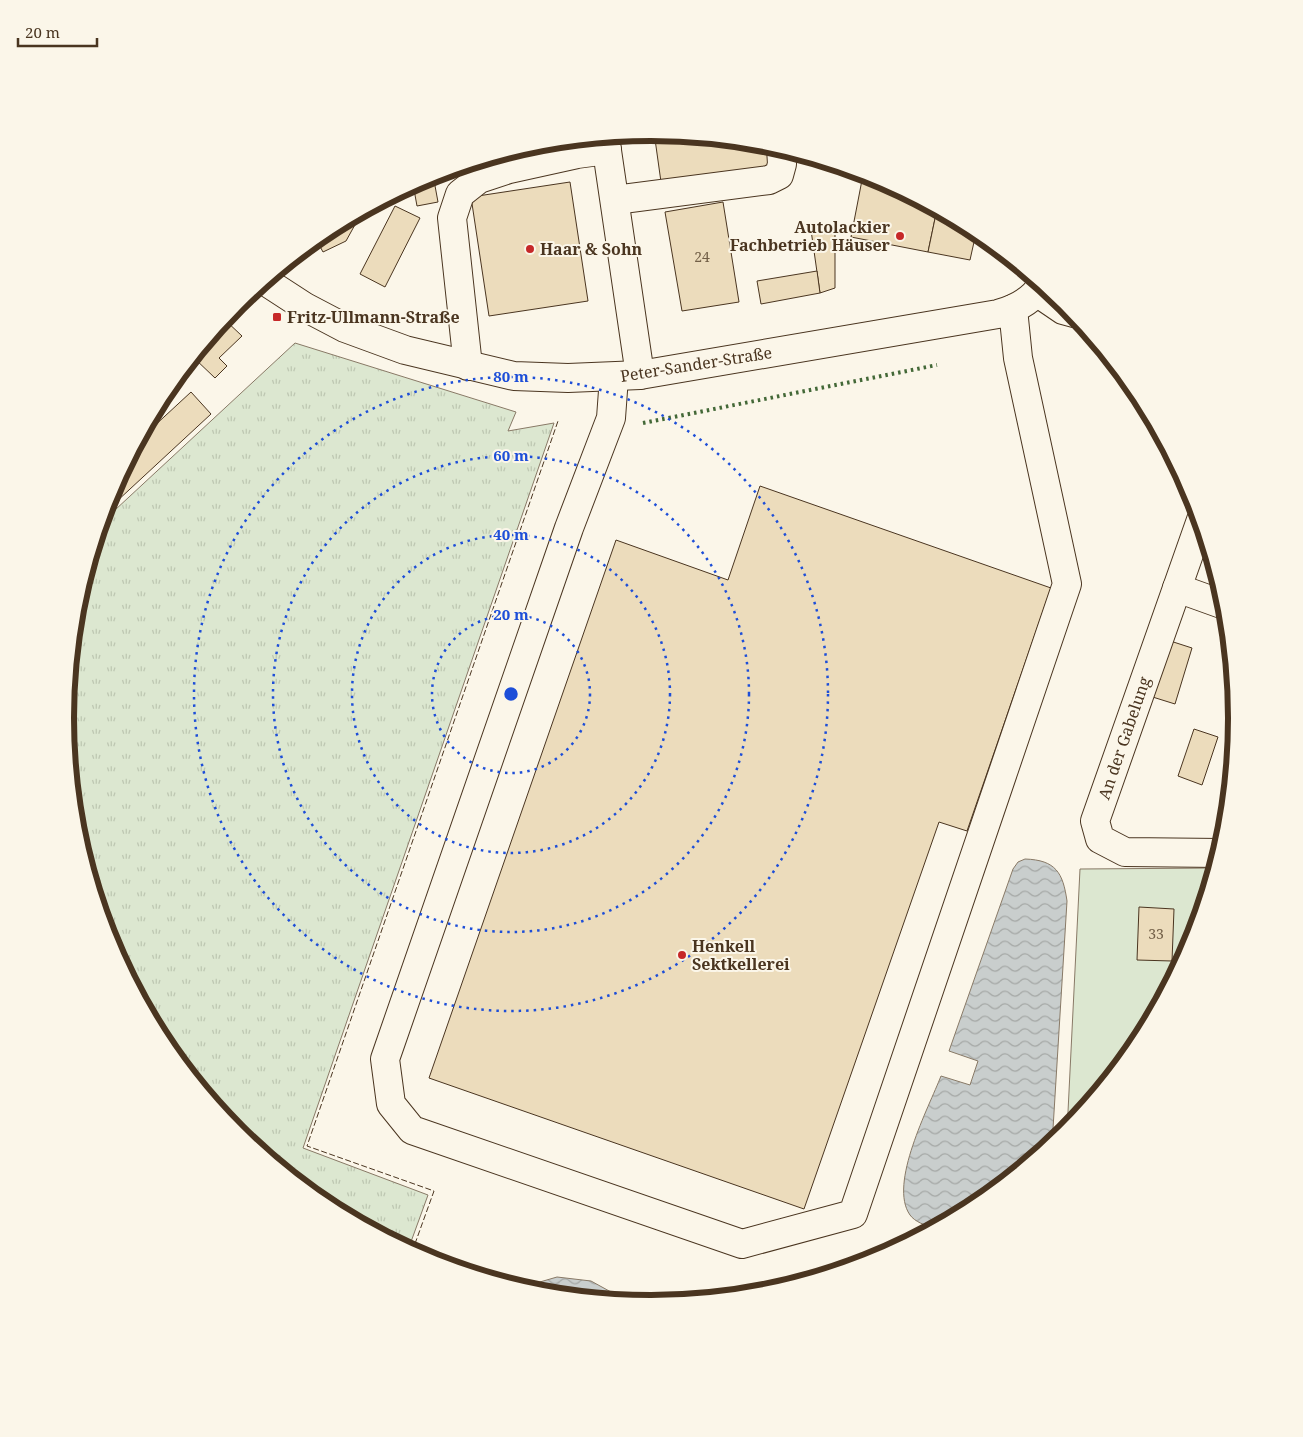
<svg xmlns="http://www.w3.org/2000/svg" width="1303" height="1437" viewBox="0 0 1303 1437" font-family="'Noto Serif',serif">
<defs>
<pattern id="grass-tufts" width="24" height="20" patternUnits="userSpaceOnUse" patternTransform="scale(1.25)"><rect width="24" height="20" fill="#dce7d0"/><path d="M3 7l-1-3M5 7V3M7 7l1-3M15 17l-1-3M17 17v-4M19 17l1-3" fill="none" stroke="#bec7b2"/></pattern>
<pattern id="water-waves" width="16" height="10" patternUnits="userSpaceOnUse" patternTransform="scale(1.25)"><rect width="16" height="10" fill="#c9cecd"/><path d="M0 5q4-4 8 0t8 0" fill="none" stroke="#a5a8a6"/></pattern>
</defs>
<rect width="100%" height="100%" fill="#fbf6e9"/>
<path fill="url(#grass-tufts)" stroke="#887966" d="M295,343L516,412L508,431L554,423L303,1148L428,1195L408,1250L325,1206L237,1133L164,1044L110,943L76,833L65,718L76,604L101,523Z"/>
<path fill="#dce7d0" stroke="#887966" d="M1216,868L1193,943L1139,1045L1067,1132L1080,869Z"/>
<g fill="url(#water-waves)" stroke="#887966">
<path d="M1025,859C1056,860 1063,873 1067,901L1052,1145L977,1206L933,1228C925,1225 915,1222 910,1215C888,1184 929,1107 941,1076L970,1085L978,1061L949,1051L1013,869L1018,862Z"/>
<path d="M557,1277L591,1281L611,1292L600,1300L537,1294L525,1290L533,1284Z"/>
</g>
<g fill="#ecdcbc" stroke="#4a3520">
<path d="M654,132L766,143L770,144L773,166L661,182Z"/>
<path d="M433,175L438,202L417,206L413,184Z"/>
<path d="M862,180L893,186L937,209L928,252L851,237Z"/>
<path d="M570,182L588,301L489,316L471,197Z"/>
<path d="M723,202L739,302L682,311L665,212Z"/>
<path d="M395,206L420,218L385,287L360,274Z"/>
<path d="M937,209L978,231L996,246L974,242L970,260L928,252Z"/>
<path d="M362,212L346,241L323,252L316,239L326,231Z"/>
<path d="M835,229V288L820,293L811,230Z"/>
<path d="M817,271L820,293L761,304L757,281Z"/>
<path d="M224,319L242,336L219,358L227,366L215,378L193,357Z"/>
<path d="M191,392L211,414L116,502L110,494L138,441Z"/>
<path d="M760,486L1051,588L967,831L939,822L804,1209L429,1078L616,540L728,580Z"/>
<path d="M1161,638L1192,648L1175,704L1143,694Z"/>
<path d="M1194,729L1218,737L1202,785L1178,776Z"/>
<path d="M1139,907L1174,909L1172,961L1137,960Z"/>
</g>
<g fill="none" stroke-linecap="round" stroke-linejoin="round">
<g stroke="#4a3520" stroke-width="30">
<g id="minor">
<path d="M605,137L640,375"/>
<path d="M615,200L769,180L779,175L782,164L781,148"/>
<path d="M265,281L305,307L345,328L405,350L514,376L568,378L640,375L998,314C1015,309 1033,301 1042,284"/>
<path d="M1038,293L1063,310L1074,313"/>
<path d="M468,366L452,218L460,194L479,179L509,169L577,154L607,150"/>
<path d="M614,377L611,418L569,528L385,1059L391,1104L412,1130L742,1244L853,1214L1067,584L1018,358L1013,309"/>
<path d="M1201,520L1095,821L1100,839L1125,852L1221,853"/>
<path d="M1177,588L1227,606"/>
</g>
</g>
<use href="#minor" stroke="#fbf6e9" stroke-width="28"/>
<path stroke="#436837" stroke-width="4" stroke-dasharray="2.5 4" stroke-linecap="butt" d="M643,423L937,365"/>
<path stroke="#4a3520" stroke-width="1" stroke-dasharray="6 2.5" stroke-linecap="butt" d="M412,1252L434,1191L307,1146L558,421"/>
</g>
<g fill="none" stroke="#1d4ed8" stroke-width="2.5" stroke-dasharray="2.5 5">
<circle cx="511" cy="694" r="79"/>
<circle cx="511" cy="694" r="159"/>
<circle cx="511" cy="694" r="238"/>
<circle cx="511" cy="694" r="317"/>
</g>
<g fill="#c62828" stroke="#fbf6e9" stroke-width="2">
<circle cx="900" cy="236" r="5"/>
<circle cx="530" cy="249" r="5"/>
<rect x="272" y="312" width="10" height="10" rx="2.5"/>
<circle cx="682" cy="955" r="5"/>
</g>
<g text-anchor="middle" stroke-width="4" stroke-linejoin="round" paint-order="stroke">
<g font-size="14" fill="#725f47">
<text x="702" y="262">24</text>
<text x="1156" y="939">33</text>
</g>
<g font-size="16" font-weight="bold" fill="#4a3520" stroke="#fbf6e9" text-anchor="start">
<text x="890" y="233" text-anchor="end">Autolackier<tspan x="890" dy="18">Fachbetrieb Häuser</tspan></text>
<text x="540" y="255">Haar &amp; Sohn</text>
<text x="287" y="323">Fritz-Ullmann-Straße</text>
<text x="692" y="952">Henkell<tspan x="692" dy="18">Sektkellerei</tspan></text>
</g>
<g font-size="16" fill="#4a3520" stroke="#fbf6e9">
<text transform="translate(696 364) rotate(-9)" y="6">Peter-Sander-Straße</text>
<text transform="translate(1124 738) rotate(-71)" y="6">An der Gabelung</text>
</g>
</g>
<path d="M0 0H1303V1437H0ZM74 718a577 577 0 1 1 1154 0a577 577 0 1 1-1154 0Z" fill="#fbf6e9" fill-rule="evenodd"/>
<path fill="none" stroke="#4a3520" stroke-width="6" d="M74 718a577 577 0 1 1 1154 0a577 577 0 1 1-1154 0Z"/>
<circle cx="511" cy="694" r="8" fill="#1d4ed8" stroke="#fbf6e9" stroke-width="2.5"/>
<g font-size="15" text-anchor="middle" font-weight="bold" fill="#1d4ed8" stroke="#fbf6e9" stroke-width="4" stroke-linejoin="round" paint-order="stroke">
<text x="511" y="382">80 m</text>
<text x="511" y="461">60 m</text>
<text x="511" y="540">40 m</text>
<text x="511" y="620">20 m</text>
</g>
<path d="M18 38v8h79v-8" fill="none" stroke="#4a3520" stroke-width="2.5"/>
<text x="25" y="38" font-size="15" fill="#4a3520" stroke="#fbf6e9" stroke-width="4" paint-order="stroke">20 m</text>
</svg>
